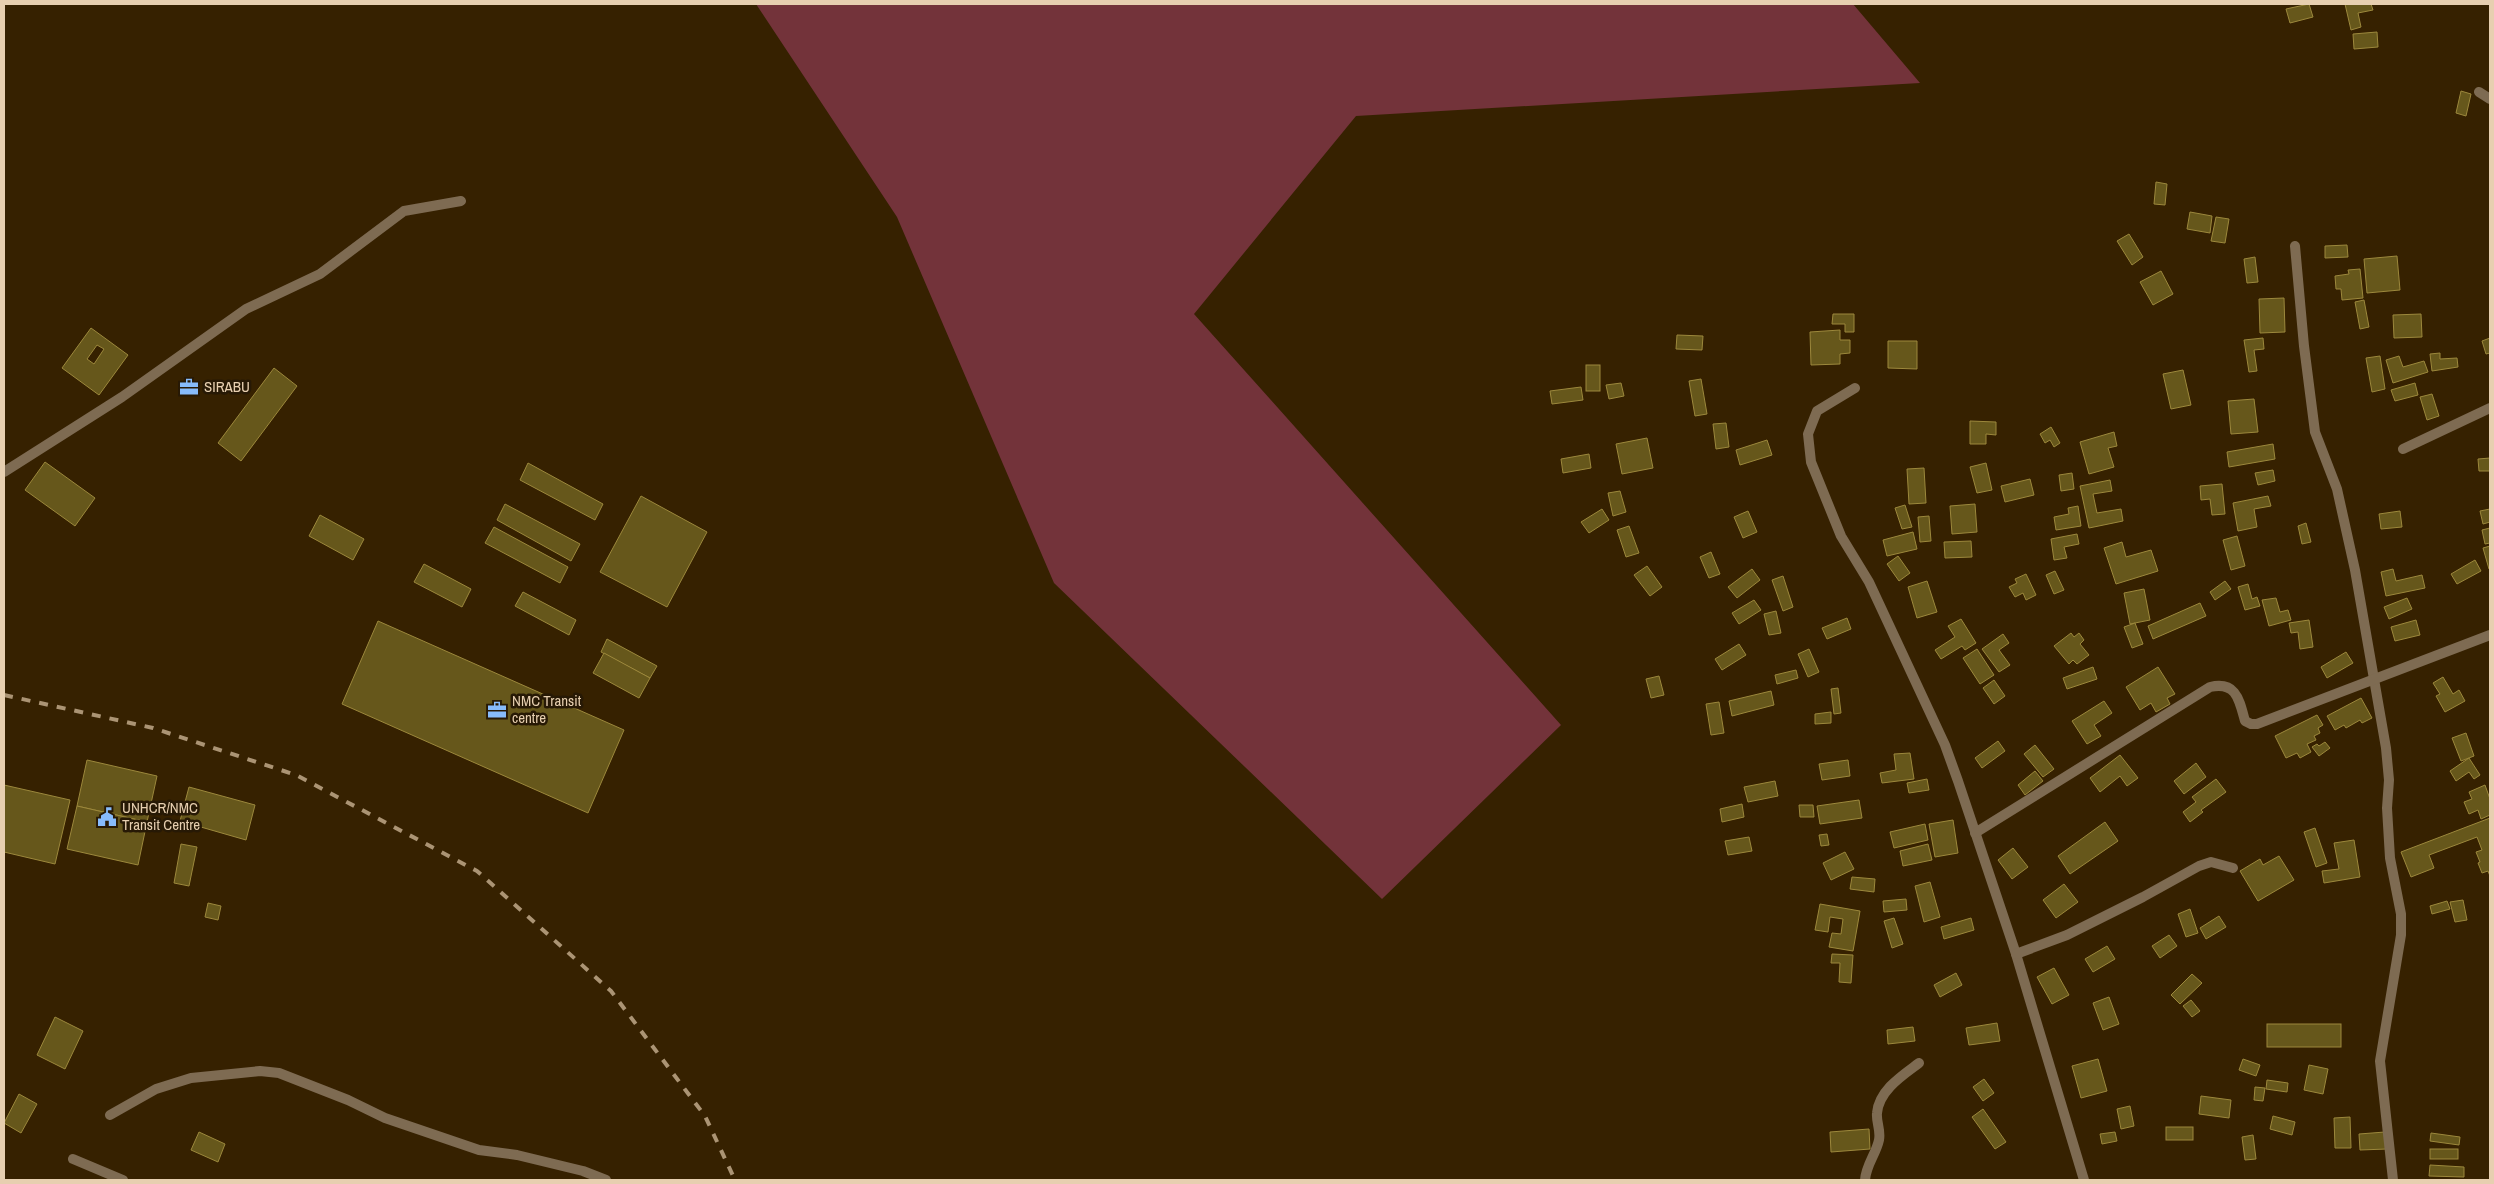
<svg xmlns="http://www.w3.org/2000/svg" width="2494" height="1184" viewBox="0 0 2494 1184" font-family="'Archivo Narrow',sans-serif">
<rect width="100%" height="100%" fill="#362100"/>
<path fill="#73333a" d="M756,4H1853L1920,83L1356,116L1194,314L1561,725L1382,899L1054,583L897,217Z"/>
<g fill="#66571b" stroke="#9c883c" fill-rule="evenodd">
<path d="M2309,4L2313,17L2290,23L2286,9Z"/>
<path d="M2345,4H2371L2373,10L2358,13L2361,27L2351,30Z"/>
<path d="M2377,32L2378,47L2354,49L2353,34Z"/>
<path d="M2461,91L2471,94L2466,116L2456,113Z"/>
<path d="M2156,182L2167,184L2165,205L2154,204Z"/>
<path d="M2190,212L2212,216L2210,233L2187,229Z"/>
<path d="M2216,217L2229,219L2225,243L2211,241Z"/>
<path d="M2129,234L2143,257L2132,265L2117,241Z"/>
<path d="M2347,245L2348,257L2325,258V246Z"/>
<path d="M2397,256L2400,290L2367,293L2364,259Z"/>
<path d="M2255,257L2258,282L2247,283L2244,259Z"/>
<path d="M2360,269L2363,298L2342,300L2341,289H2336L2335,276L2349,274L2348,270Z"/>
<path d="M2161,271L2173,294L2153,305L2140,282Z"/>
<path d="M2284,298L2285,332L2260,333L2259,299Z"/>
<path d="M2364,300L2369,327L2360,329L2355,302Z"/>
<path d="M1833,314H1854V332H1845V324H1832Z"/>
<path d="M2421,314L2422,337L2394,338L2393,315Z"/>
<path d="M91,328L128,355L99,395L62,368ZM97,345L104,349L94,364L87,359Z"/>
<path d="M1840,330V340H1850V353L1840,354V364L1811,365L1810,332Z"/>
<path d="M1677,335L1703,336L1702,350L1676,349Z"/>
<path d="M2263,338L2264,349L2254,350L2257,371L2249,372L2244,340Z"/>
<path d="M2490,338V353L2486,354L2482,341Z"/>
<path d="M1888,341H1917V369L1888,368Z"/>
<path d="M2440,353V359L2457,358L2458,367L2432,371L2430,354Z"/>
<path d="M2380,356L2385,389L2372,392L2366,358Z"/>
<path d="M2399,356L2403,367L2424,361L2428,372L2393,383L2386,360Z"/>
<rect x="1586" y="365" width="14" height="26"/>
<path d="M274,368L297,386L241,461L218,443Z"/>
<path d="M2183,370L2191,405L2171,409L2163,374Z"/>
<path d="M1701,379L1707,414L1695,416L1689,381Z"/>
<path d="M1621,383L1624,396L1609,399L1606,385Z"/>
<path d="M2415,383L2418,395L2395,401L2391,390Z"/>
<path d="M1581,387L1583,400L1552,404L1550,391Z"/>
<path d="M2432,394L2439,416L2427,420L2420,397Z"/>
<path d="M2254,399L2258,432L2231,434L2228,401Z"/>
<path d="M1970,421L1996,422V435L1986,434V444H1970Z"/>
<path d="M1726,423L1729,447L1716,449L1713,424Z"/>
<path d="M2051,427L2060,443L2054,447L2050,440L2045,443L2040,434Z"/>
<path d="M2114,432L2117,446L2108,448L2114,467L2089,474L2080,442Z"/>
<path d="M1647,438L1653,468L1622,474L1616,444Z"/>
<path d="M1767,440L1772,455L1740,465L1736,450Z"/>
<path d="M2273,444L2275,459L2229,467L2227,452Z"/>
<path d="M1589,454L1591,468L1563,473L1561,459Z"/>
<path d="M2490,458V471H2479L2478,459Z"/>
<path d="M45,462L95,498L75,526L25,490Z"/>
<path d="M528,463L603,504L595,520L520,480Z"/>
<path d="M1986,463L1992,490L1977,493L1970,467Z"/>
<path d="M1924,468L1926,503L1909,504L1907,469Z"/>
<path d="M2273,470L2275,481L2258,485L2255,473Z"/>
<path d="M2072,473L2074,489L2061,491L2059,475Z"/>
<path d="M2030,479L2034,495L2005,502L2001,486Z"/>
<path d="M2110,480L2112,491L2093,494L2097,513L2121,509L2123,521L2089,528L2080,486Z"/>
<path d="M2222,484L2225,514L2212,515L2210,499L2201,500L2200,486Z"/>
<path d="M1620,491L1626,512L1613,516L1608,493Z"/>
<path d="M641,496L707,532L667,607L600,572Z"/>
<path d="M2268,496L2271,506L2254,509L2257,527L2238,531L2233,503Z"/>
<path d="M505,504L580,544L571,561L497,520Z"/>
<path d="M1975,504L1977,532L1952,534L1950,506Z"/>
<path d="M1905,505L1912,527L1902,529L1895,508Z"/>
<path d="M2078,506L2081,526L2056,530L2054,517L2069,514L2068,508Z"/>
<path d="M1602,509L1609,520L1589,533L1581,522Z"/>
<path d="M2490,509V522L2483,524L2480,511Z"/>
<path d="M1748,511L1757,532L1743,538L1734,517Z"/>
<path d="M2400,511L2402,527L2381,529L2379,514Z"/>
<path d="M320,515L364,539L353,560L309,536Z"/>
<path d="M1929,516L1931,541L1920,542L1918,517Z"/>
<path d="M2306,523L2311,542L2302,544L2298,526Z"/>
<path d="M1629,526L1639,553L1626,557L1617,530Z"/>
<path d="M494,527L568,567L560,583L485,543Z"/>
<path d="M2490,528V543L2485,544L2482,530Z"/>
<path d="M1913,532L1917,549L1887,556L1883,540Z"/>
<path d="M2077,534L2079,544L2064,547L2067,558L2054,560L2051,539Z"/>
<path d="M2237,536L2245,566L2231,570L2223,540Z"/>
<path d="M1971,541L1972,557L1945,558L1944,542Z"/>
<path d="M2122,542L2126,557L2151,550L2158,571L2116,584L2104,548Z"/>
<path d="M2490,546V568L2489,569L2483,548Z"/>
<path d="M1711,552L1720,574L1709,578L1700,557Z"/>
<path d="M1898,556L1910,573L1899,581L1887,564Z"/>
<path d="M2475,560L2481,571L2457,584L2451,574Z"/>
<path d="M424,564L471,589L462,607L414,582Z"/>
<path d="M1647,566L1662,587L1650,596L1634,575Z"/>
<path d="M1752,569L1760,580L1737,598L1728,587Z"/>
<path d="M2393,569L2396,581L2422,575L2425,588L2386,596L2381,572Z"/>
<path d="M2055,571L2064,590L2054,594L2046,575Z"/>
<path d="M2026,574L2036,595L2026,600L2023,593L2015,597L2009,587L2017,583L2015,579Z"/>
<path d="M1783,576L1793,607L1783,611L1772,580Z"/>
<path d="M1927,581L1937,612L1917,618L1908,587Z"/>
<path d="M2225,581L2231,589L2215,600L2210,592Z"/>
<path d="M2248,584L2252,599L2257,597L2260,606L2245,610L2238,587Z"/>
<path d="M2144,589L2150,620L2130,624L2124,593Z"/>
<path d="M523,592L576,620L569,635L515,606Z"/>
<path d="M2276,598L2280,612L2288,610L2291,620L2269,626L2262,600Z"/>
<path d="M2407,598L2412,609L2389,619L2384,607Z"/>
<path d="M1754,600L1761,610L1739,624L1732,613Z"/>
<path d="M2200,603L2206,616L2153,639L2148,626Z"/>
<path d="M1776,611L1781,633L1769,635L1764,614Z"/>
<path d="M1847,618L1851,629L1827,639L1822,628Z"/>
<path d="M1961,619L1976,643L1965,650L1962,646L1941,659L1935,650L1955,637L1948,626Z"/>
<path d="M2309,620L2313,647L2300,649L2298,632L2291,633L2289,623Z"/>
<path d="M2416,620L2420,635L2395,641L2391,627Z"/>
<path d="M378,621L624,730L588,813L342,704Z"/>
<path d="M2135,623L2143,644L2132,648L2124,627Z"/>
<path d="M2071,633L2074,637L2079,633L2084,640L2080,644L2089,655L2077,664L2073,660L2069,664L2054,646Z"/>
<path d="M2003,634L2009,643L1999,650L2010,665L1999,672L1982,649Z"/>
<path d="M607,639L657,666L650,678L601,652Z"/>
<path d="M1739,644L1746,655L1722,670L1715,659Z"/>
<path d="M1809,649L1819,672L1808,677L1798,654Z"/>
<path d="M1977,649L1994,675L1980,684L1963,658Z"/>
<path d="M2346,652L2353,663L2327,678L2321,667Z"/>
<path d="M604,653L650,678L639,698L593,673Z"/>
<path d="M2093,667L2097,679L2067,689L2063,678Z"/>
<path d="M2158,667L2175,694L2167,698L2170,704L2156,712L2151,703L2140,710L2126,687Z"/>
<path d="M1796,670L1798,678L1777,684L1775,675Z"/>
<path d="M1659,676L1664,695L1651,698L1646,679Z"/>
<path d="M2443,677L2453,694L2459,690L2465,701L2445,712L2436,696L2440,694L2433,683Z"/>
<path d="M1994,680L2005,696L1994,704L1983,688Z"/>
<path d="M1838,688L1841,713L1834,714L1831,689Z"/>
<path d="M1771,691L1774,705L1732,716L1729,701Z"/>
<path d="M2361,698L2372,718L2362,723L2360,720L2346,728L2344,725L2335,730L2327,716Z"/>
<path d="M2104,701L2112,713L2094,725L2101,736L2087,744L2072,721Z"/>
<path d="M1719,702L1724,733L1711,735L1706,704Z"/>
<path d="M1831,712V723L1815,724V714Z"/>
<path d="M2317,715L2323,725L2318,728L2320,733L2314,736L2316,740L2307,744L2311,752L2300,758L2297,753L2286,758L2275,736Z"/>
<path d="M2466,733L2474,756L2461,761L2452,738Z"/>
<path d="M1998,741L2005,751L1982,768L1975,758Z"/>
<path d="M2325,742L2330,748L2319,756L2312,747L2317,744L2319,746Z"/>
<path d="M2035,745L2054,769L2043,777L2024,754Z"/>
<path d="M1910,753L1914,779L1882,783L1880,773L1896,770L1894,754Z"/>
<path d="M2120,755L2138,778L2127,786L2120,776L2100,792L2090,778Z"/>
<path d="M2469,758L2480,775L2474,779L2469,772L2456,781L2450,771Z"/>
<path d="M87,760L157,776L147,822L77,806Z"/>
<path d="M1848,760L1850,776L1822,780L1819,764Z"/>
<path d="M2196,763L2206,777L2184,794L2174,781Z"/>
<path d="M2035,771L2043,781L2025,795L2018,785Z"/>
<path d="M1927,779L1929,790L1909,793L1907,783Z"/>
<path d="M2216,779L2226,792L2201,810L2203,812L2190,822L2183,812L2196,802L2192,797Z"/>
<path d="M1775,781L1778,796L1748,802L1744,787Z"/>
<path d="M4,785L70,800L55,864L4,852Z"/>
<path d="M2485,785L2490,799V815L2481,819L2478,810L2469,814L2464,802L2472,799L2469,792Z"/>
<path d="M189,787L255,805L246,840L180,821Z"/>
<path d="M1859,800L1862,818L1820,824L1817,806Z"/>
<path d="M1742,804L1744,817L1722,822L1720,809Z"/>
<path d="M1799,805H1813L1814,817H1800Z"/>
<path d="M77,806L147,822L138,865L67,849Z"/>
<path d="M2490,818V876L2488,871L2482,873L2478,863L2480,862L2476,852L2482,850L2477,837L2429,855L2434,868L2411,877L2401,852Z"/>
<path d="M1953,820L1958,853L1935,857L1929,824Z"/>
<path d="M2105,822L2118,841L2070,874L2058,856Z"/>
<path d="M1925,824L1928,840L1894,848L1890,832Z"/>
<path d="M2315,828L2327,863L2316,867L2304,832Z"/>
<path d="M1827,834L1829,845L1821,846L1819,835Z"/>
<path d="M1749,837L1752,851L1728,855L1725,841Z"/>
<path d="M2354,840L2360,877L2324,883L2322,871L2339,869L2334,843Z"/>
<path d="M181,844L197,847L189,886L174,883Z"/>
<path d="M1928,844L1932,860L1903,866L1900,851Z"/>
<path d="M2013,848L2028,867L2012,879L1998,860Z"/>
<path d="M1845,852L1854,869L1831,880L1823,863Z"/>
<path d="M2279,856L2294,880L2258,901L2240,871L2260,859L2263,865Z"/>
<path d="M1852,877L1875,879L1874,892L1850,889Z"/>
<path d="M1930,882L1940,917L1924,922L1915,886Z"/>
<path d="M2064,884L2078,902L2056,918L2043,900Z"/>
<path d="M1906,899L1907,910L1884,912L1883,901Z"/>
<path d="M2463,900L2467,920L2455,922L2450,902Z"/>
<path d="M2447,901L2450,909L2432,914L2430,906Z"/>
<path d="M208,903L221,906L218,920L205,917Z"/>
<path d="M1820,904L1860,911L1853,951L1829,947L1832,933L1841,934L1843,919L1830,917L1828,932L1815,930Z"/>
<path d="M2190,909L2198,933L2186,937L2178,914Z"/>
<path d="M2219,916L2226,927L2206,939L2200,928Z"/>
<path d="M1894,918L1903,944L1892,948L1884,921Z"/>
<path d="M1971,918L1974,930L1944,939L1941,927Z"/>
<path d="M2169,935L2177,946L2160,958L2152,946Z"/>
<path d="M2107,946L2115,959L2093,972L2085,959Z"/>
<path d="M1832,954L1853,955L1851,983L1839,982L1840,963H1831Z"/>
<path d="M2054,968L2069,995L2052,1004L2037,977Z"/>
<path d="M1956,973L1962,985L1940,997L1934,985Z"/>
<path d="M2192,974L2202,983L2180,1004L2171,995Z"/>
<path d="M2109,997L2119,1024L2103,1030L2093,1003Z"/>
<path d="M2191,1000L2200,1011L2192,1017L2183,1006Z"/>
<path d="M55,1017L83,1031L65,1069L37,1055Z"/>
<path d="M1997,1023L2000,1041L1969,1045L1966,1028Z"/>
<rect x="2267" y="1024" width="74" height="23"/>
<path d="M1913,1027L1915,1041L1888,1044L1887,1030Z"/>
<path d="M2098,1059L2107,1091L2081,1098L2072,1066Z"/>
<path d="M2243,1059L2260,1065L2256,1076L2239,1070Z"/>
<path d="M2309,1065L2328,1069L2323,1094L2304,1090Z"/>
<path d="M1984,1079L1994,1093L1983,1101L1973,1087Z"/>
<path d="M2267,1080L2288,1083L2287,1092L2266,1089Z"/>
<path d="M2255,1087L2265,1088L2263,1101L2254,1100Z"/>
<path d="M19,1094L37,1104L21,1133L4,1123Z"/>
<path d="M2201,1096L2231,1100L2229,1118L2199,1114Z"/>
<path d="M2130,1106L2134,1126L2121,1129L2117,1109Z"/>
<path d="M1983,1109L2006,1142L1995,1149L1972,1117Z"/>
<path d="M2273,1116L2295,1122L2292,1135L2270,1129Z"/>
<path d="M2350,1117L2351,1148H2335L2334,1118Z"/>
<rect x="2166" y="1127" width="27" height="13"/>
<path d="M1869,1129L1870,1149L1831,1152L1830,1132Z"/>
<path d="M199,1132L225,1144L218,1162L191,1150Z"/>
<path d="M2115,1132L2117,1141L2102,1144L2100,1134Z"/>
<path d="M2385,1132L2387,1149L2360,1150L2359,1134Z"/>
<path d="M2431,1133L2460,1137L2459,1145L2430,1141Z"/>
<path d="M2253,1135L2256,1159L2245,1160L2242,1137Z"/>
<rect x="2430" y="1149" width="28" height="10"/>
<path d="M2430,1165L2464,1167V1177L2429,1176Z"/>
</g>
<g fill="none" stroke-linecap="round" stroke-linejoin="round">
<g stroke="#7e6b52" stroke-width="10">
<path d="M2479,92L2490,99"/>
<path d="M2295,246L2304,346L2315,432L2337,489L2355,570L2386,748L2389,780L2387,808L2390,858L2401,914V935L2380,1061L2393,1180"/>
<path d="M1855,388L1817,411L1808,434L1811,462L1841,536L1869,582L1945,745L1958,781L2016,954L2084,1180"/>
<path d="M2403,449L2490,408"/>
<path d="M4,472L122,397L246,309L320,274L404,211L461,201"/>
<path d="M1975,833L2210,687C2236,681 2239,699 2245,721L2251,724H2257L2490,635"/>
<path d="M2016,954L2067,935L2143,897L2199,866L2211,862L2233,868"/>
<path d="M110,1115L156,1089L191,1078L260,1071L279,1073L348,1100L385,1118L479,1150L517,1155L583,1171L606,1180"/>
<path d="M73,1159L123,1180"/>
<path d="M1865,1180C1866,1165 1876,1154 1879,1140C1881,1130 1876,1122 1877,1113C1879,1090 1903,1075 1919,1063"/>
</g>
<path stroke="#ab9474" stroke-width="4" stroke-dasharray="9 9" stroke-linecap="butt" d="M4,695L153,728L296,775L477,871L611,991L705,1116L735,1180"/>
</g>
<defs>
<g id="office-bare" transform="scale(1.5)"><path d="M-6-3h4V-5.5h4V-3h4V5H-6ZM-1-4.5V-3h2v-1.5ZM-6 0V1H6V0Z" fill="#87bbfb" stroke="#271905" stroke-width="2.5" paint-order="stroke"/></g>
<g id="civic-bare" transform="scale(1.5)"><path d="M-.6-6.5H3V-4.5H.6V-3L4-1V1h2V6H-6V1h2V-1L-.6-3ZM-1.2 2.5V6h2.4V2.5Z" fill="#87bbfb" stroke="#271905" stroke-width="2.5" paint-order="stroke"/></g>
</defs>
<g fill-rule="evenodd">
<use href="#office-bare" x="189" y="387"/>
<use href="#office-bare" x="497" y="710"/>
<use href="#civic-bare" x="107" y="817"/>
</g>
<g text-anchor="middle" stroke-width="5" stroke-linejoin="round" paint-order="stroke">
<g font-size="15" fill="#e7cfb0" stroke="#271905" text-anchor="start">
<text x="204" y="392">SIRABU</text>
<text x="512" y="706">NMC Transit<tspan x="512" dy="17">centre</tspan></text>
<text x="122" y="813">UNHCR/NMC<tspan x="122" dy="17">Transit Centre</tspan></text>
</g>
</g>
<rect width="2494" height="1184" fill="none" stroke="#e7cfb0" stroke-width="10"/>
</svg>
